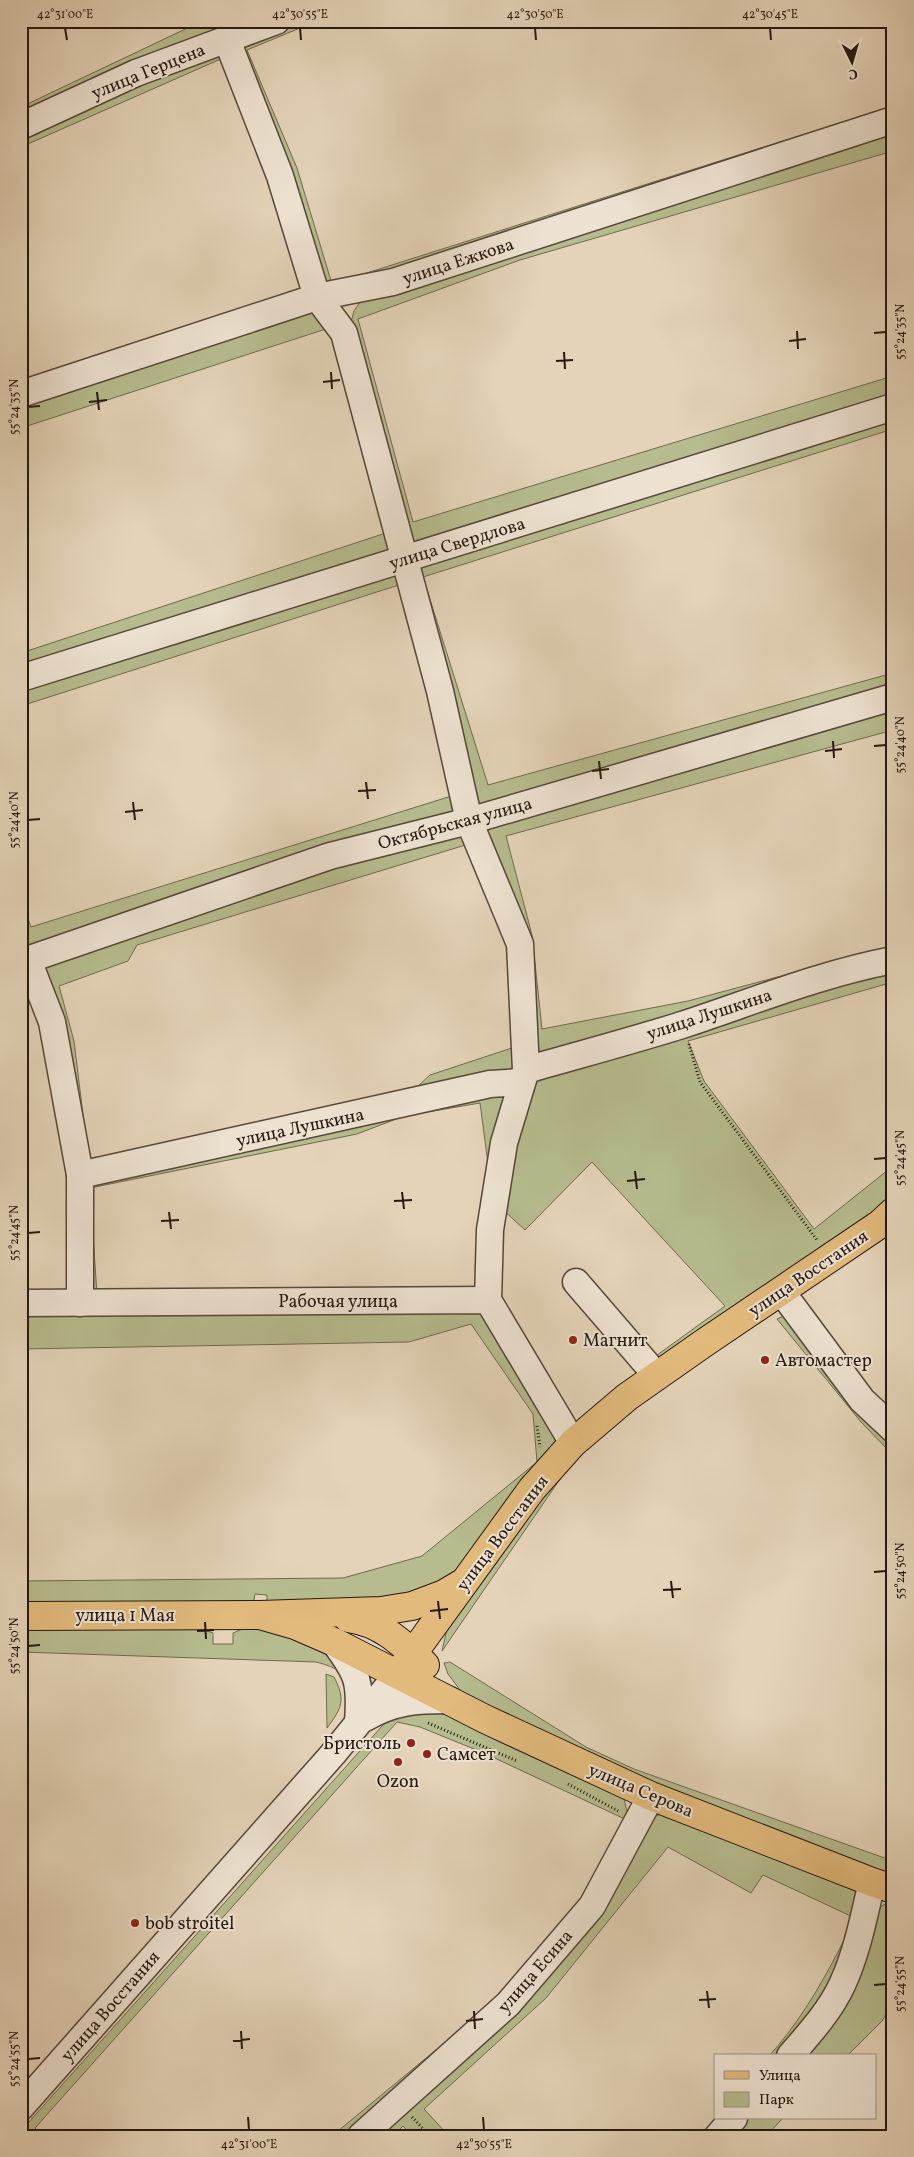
<svg xmlns="http://www.w3.org/2000/svg" width="914" height="2157" viewBox="0 0 914 2157" font-family="Vollkorn,serif">
<rect width="100%" height="100%" fill="#e4d3b8"/>
<filter id="stains"><feTurbulence type="fractalNoise" baseFrequency=".004" numOctaves="4"/><feColorMatrix values="0 0 0 0 .2 0 0 0 0 .09 0 0 0 0 .02 0 0 0 .5 -.17"/></filter>
<radialGradient id="worn" r=".72"><stop offset=".6" stop-color="#630" stop-opacity="0"/><stop offset="1" stop-color="#630" stop-opacity=".3"/></radialGradient>
<g fill="#b6bc8e" stroke="#6e6a4f">
<path d="M197,21H258L21,121V107L198,23Z"/>
<path d="M291,21H317L247,50L297,168L332,284L893,106V115L321,292L238,43Z"/>
<path d="M218,48L223,58L21,147V132Z"/>
<path d="M893,127V151L520,260L358,319L413,522L893,376V400L406,554L348,333L354,311L366,293Z"/>
<path d="M316,303L332,327L21,428V399Z"/>
<path d="M893,412V429L423,577L488,785L893,673V692L471,816L413,563Z"/>
<path d="M392,531L394,549L21,674V653Z"/>
<path d="M397,568L405,583L21,706V683Z"/>
<path d="M893,704V730L506,836L532,935L542,1029L688,1001L893,946V955L530,1063L524,941L475,825Z"/>
<path d="M458,794L463,817L21,958V899L31,927Z"/>
<path d="M468,825L472,843L137,945L128,961L59,986L74,1041L89,1164L418,1086L430,1075L521,1045L526,1070L83,1171L34,964Z"/>
<path d="M893,967V982L688,1041L704,1081L814,1229L893,1166V1201L658,1364L653,1358L725,1306L592,1162L525,1230L501,1208L527,1083Z"/>
<path d="M508,1091L482,1289L489,1171L480,1103L404,1116L357,1134L90,1188L97,1295L85,1297L86,1179Z"/>
<path d="M484,1308L558,1439L556,1449L458,1575L414,1599L267,1601V1595L255,1594L254,1600L242,1606L21,1607V1581L343,1578L422,1556L537,1462L533,1414L471,1324L409,1342L21,1349V1309Z"/>
<path d="M790,1313L893,1435V1455L861,1422L777,1319Z"/>
<path d="M671,1381L587,1447L567,1469L442,1651L448,1624L543,1490L585,1444Z"/>
<path d="M256,1623L337,1654L349,1696C340,1671 342,1669 316,1662L21,1652V1624H187L213,1633V1644H233V1633Z"/>
<path d="M450,1662L586,1747L634,1769L893,1861V1878L656,1789L463,1694L448,1674L444,1663Z"/>
<path d="M326,1674L334,1677C346,1700 342,1708 327,1728Z"/>
<path d="M447,1712L623,1794L629,1821L484,1753L420,1727L397,1722L35,2128L43,2136H21V2131L383,1725L398,1713Z"/>
<path d="M664,1813L855,1886C866,1920 831,1997 809,2024C800,2035 790,2045 781,2056H769C806,2015 831,1967 855,1918L763,1875L751,1893L668,1847L546,1998L424,2109L449,2136H412L403,2126L393,2136H372L512,2009L602,1908L647,1819Z"/>
<path d="M893,1903V2002L882,2021L847,2056H800L869,1919L883,1905Z"/>
<path d="M507,1991L505,2001L352,2136H332Z"/>
<path d="M744,2118H783L766,2136H728Z"/>
</g>
<g fill="none" stroke-linecap="round" stroke-linejoin="round">
<g stroke="#56473a" stroke-width="29">
<g id="minor">
<path d="M227,40L280,176L317,297L344,333L440,691L469,821L520,944L526,1070L504,1143L490,1230L488,1300"/>
<path d="M21,126L136,73L276,21"/>
<path d="M21,394L317,297L393,282L893,120"/>
<path d="M21,678L893,407"/>
<path d="M28,960L52,1022L80,1175V1303"/>
<path d="M21,962L330,856L469,821L893,697"/>
<path d="M526,1070C578,1055 631,1041 682,1025C752,1002 820,974 893,960"/>
<path d="M80,1175L490,1084L521,1082"/>
<path d="M576,1282L657,1376"/>
<path d="M781,1291L862,1400L893,1429"/>
<path d="M21,1303L488,1300L573,1443"/>
<path d="M334,1642C358,1674 361,1682 358,1722"/>
<path d="M365,1718C394,1701 416,1700 449,1700"/>
<path d="M790,2056C809,2034 830,2011 842,1985C857,1953 864,1916 872,1882"/>
<path d="M21,2107L333,1754L398,1674"/>
<path d="M361,2136L508,2004L592,1906L651,1796"/>
<path d="M718,2136L734,2118"/>
</g>
</g>
<g stroke="#261810" stroke-width="30">
<g id="major">
<path d="M260,1615L295,1625L334,1642L485,1719L651,1796L872,1882L893,1889"/>
<path d="M21,1616L260,1615L381,1611L412,1606L444,1594L461,1584"/>
<path d="M348,1618C382,1623 401,1642 425,1665"/>
<path d="M398,1674L532,1489L573,1443L627,1397L704,1343L880,1224L893,1212"/>
</g>
</g>
<g stroke="#261810" stroke-width="3" stroke-dasharray="1 2.5" stroke-linecap="butt">
<path d="M689,1044L700,1082L817,1240"/>
<path d="M537,1426L540,1447"/>
<path d="M428,1723L517,1761"/>
<path d="M568,1784L620,1812"/>
<path d="M412,2117L430,2136"/>
<path d="M24,2128L34,2136"/>
</g>
<use href="#minor" stroke="#ede2d1" stroke-width="26"/>
<use href="#major" stroke="#e2ba7c" stroke-width="28"/>
</g>
<path fill="none" stroke="#261810" stroke-width="2" d="M65,28L67,40M300,28L301,40M535,28L536,40M770,28L771,40M797,331L798,349M874,333L886,332M789,341L806,339M564,352L565,369M556,361L573,360M331,372L332,389M323,382L340,380M97,392L99,410M89,402L107,400M28,407L40,406M833,741L834,758M874,746L886,745M825,751L842,749M599,761L601,779M592,771L609,769M366,782L368,799M358,791L376,790M133,802L135,820M125,812L143,810M28,820L40,819M874,1159L886,1158M635,1171L637,1189M627,1181L645,1179M402,1192L404,1209M394,1201L412,1200M169,1212L171,1229M161,1221L179,1220M28,1233L40,1232M874,1572L886,1571M671,1581L673,1598M663,1590L681,1589M438,1601L440,1619M430,1611L448,1609M205,1622L206,1639M197,1631L214,1630M28,1646L40,1645M874,1985L886,1984M707,1991L709,2008M699,2000L716,1999M474,2011L475,2029M466,2021L483,2019M241,2031L242,2049M233,2041L250,2039M28,2059L40,2058M248,2117L249,2130M483,2117L484,2130"/>
<g fill="#8f2418" stroke="#ede2d1" stroke-width="2">
<circle cx="573" cy="1340" r="5"/>
<circle cx="765" cy="1360" r="5"/>
<circle cx="411" cy="1743" r="5"/>
<circle cx="427" cy="1754" r="5"/>
<circle cx="398" cy="1762" r="5"/>
<circle cx="135" cy="1923" r="5"/>
</g>
<g text-anchor="middle" stroke-width="4" stroke-linejoin="round" paint-order="stroke">
<g font-size="18" fill="#261810" stroke="#ede2d1">
<text transform="translate(148 71) rotate(-22)" y="6">улица Герцена</text>
<text transform="translate(458 261) rotate(-18)" y="6">улица Ежкова</text>
<text transform="translate(457 543) rotate(-17)" y="6">улица Свердлова</text>
<text transform="translate(455 823) rotate(-15)" y="6">Октябрьская улица</text>
<text transform="translate(709 1014) rotate(-18)" y="6">улица Лушкина</text>
<text transform="translate(300 1127) rotate(-12)" y="6">улица Лушкина</text>
<text transform="translate(808 1273) rotate(-34)" y="6">улица Восстания</text>
<text x="338" y="1307">Рабочая улица</text>
<text transform="translate(502 1533) rotate(-53)" y="6">улица Восстания</text>
<text x="125" y="1621">улица 1 Мая</text>
<text transform="translate(641 1790) rotate(23)" y="6">улица Серова</text>
<text transform="translate(535 1971) rotate(-49)" y="6">улица Есина</text>
<text transform="translate(110 2006) rotate(-49)" y="6">улица Восстания</text>
</g>
<g font-size="18" fill="#261810" stroke="#ede2d1" text-anchor="start">
<text x="583" y="1346">Магнит</text>
<text x="775" y="1366">Автомастер</text>
<text x="401" y="1749" text-anchor="end">Бристоль</text>
<text x="437" y="1760">Самсет</text>
<text x="398" y="1787" text-anchor="middle">Ozon</text>
<text x="145" y="1929">bob stroitel</text>
</g>
</g>
<rect width="914" height="2157" fill="none" stroke="#e4d3b8" stroke-width="55"/>
<rect x="714" y="2054" width="162" height="65" fill="#ede2d1" stroke="#9d9184"/>
<rect x="724" y="2071" width="25" height="8" fill="#e2ba7c" stroke="#9d9184"/>
<text x="759" y="2080" font-size="15" fill="#261810">Улица</text>
<rect x="724" y="2092" width="25" height="15" fill="#b6bc8e" stroke="#9d9184"/>
<text x="759" y="2104" font-size="15" fill="#261810">Парк</text>
<g transform="translate(852 62) rotate(175)" stroke="#ede2d1" stroke-width="4" paint-order="stroke">
<path d="M0-4L9 19L0 12L-9 19Z" fill="#261810"/>
<text y="-8" font-size="14" font-weight="bold" text-anchor="middle" fill="#261810">С</text>
</g>
<rect x="28" y="28" width="858" height="2102" fill="none" stroke="#261810" stroke-width="2"/>
<g font-size="12" text-anchor="middle" fill="#261810">
<text x="65" y="18">42°31'00"E</text>
<text x="300" y="18">42°30'55"E</text>
<text x="535" y="18">42°30'50"E</text>
<text x="770" y="18">42°30'45"E</text>
<text transform="translate(900 332) rotate(-90)" y="4">55°24'35"N</text>
<text transform="translate(14 407) rotate(-90)" y="4">55°24'35"N</text>
<text transform="translate(900 745) rotate(-90)" y="4">55°24'40"N</text>
<text transform="translate(14 820) rotate(-90)" y="4">55°24'40"N</text>
<text transform="translate(900 1158) rotate(-90)" y="4">55°24'45"N</text>
<text transform="translate(14 1233) rotate(-90)" y="4">55°24'45"N</text>
<text transform="translate(900 1571) rotate(-90)" y="4">55°24'50"N</text>
<text transform="translate(14 1646) rotate(-90)" y="4">55°24'50"N</text>
<text transform="translate(900 1984) rotate(-90)" y="4">55°24'55"N</text>
<text transform="translate(14 2059) rotate(-90)" y="4">55°24'55"N</text>
<text x="249" y="2148">42°31'00"E</text>
<text x="484" y="2148">42°30'55"E</text>
</g>
<rect width="100%" height="100%" filter="url(#stains)"/>
<rect width="100%" height="100%" fill="url(#worn)"/>
</svg>
